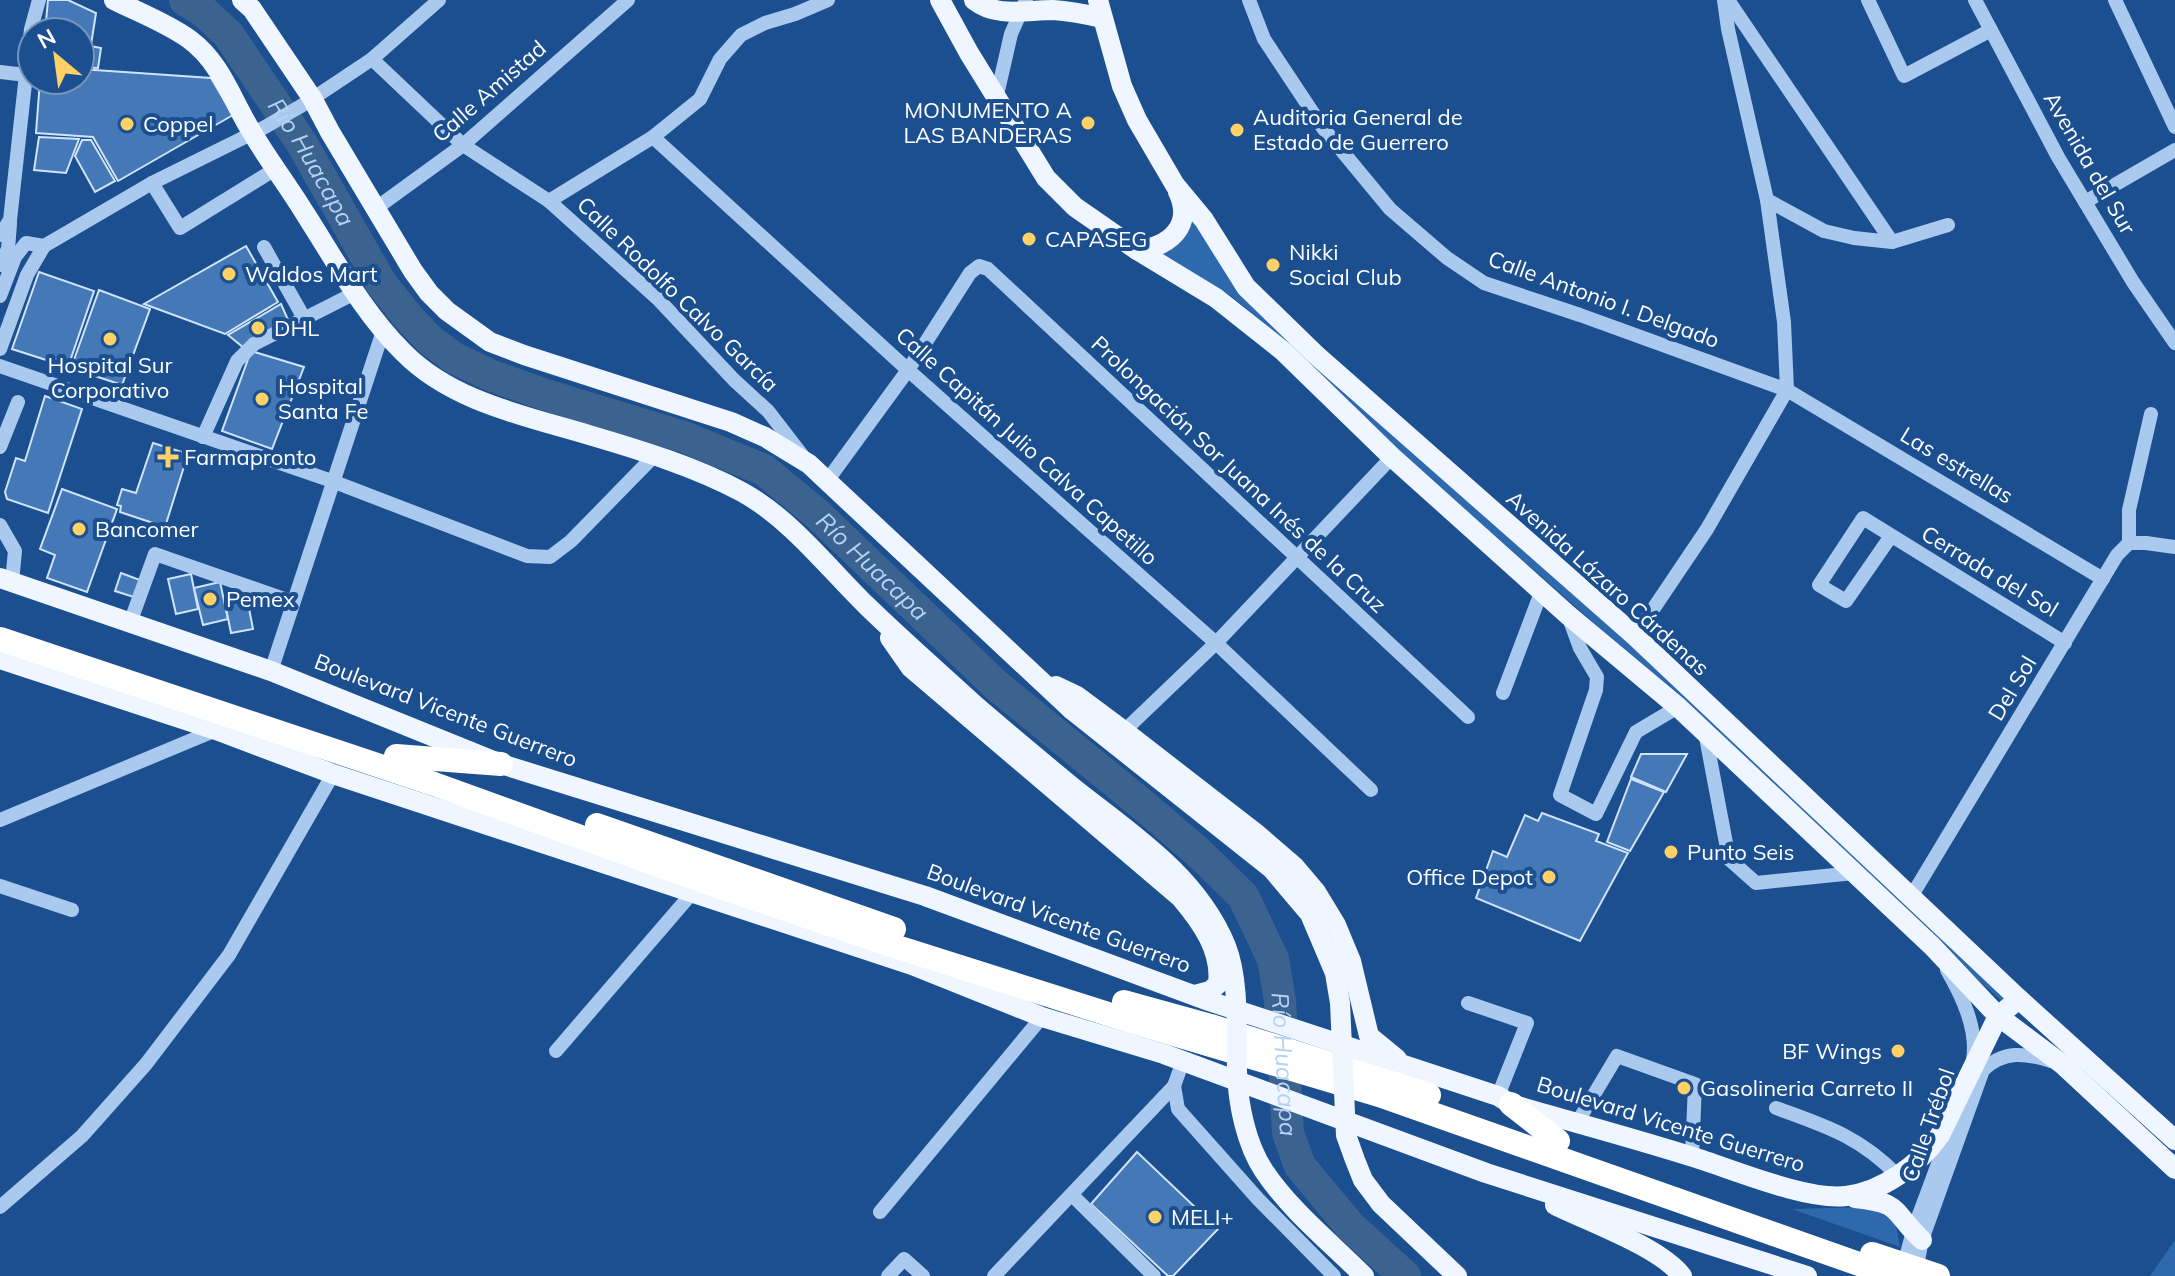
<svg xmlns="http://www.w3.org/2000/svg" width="2175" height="1276" viewBox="0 0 2175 1276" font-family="Mulish,sans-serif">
<rect width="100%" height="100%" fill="#1b4f8f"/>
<g fill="#2e69ad">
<path d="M1191,219L1224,269L1635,648L2007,997L2003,1002L1976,978L1713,728L1389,442L1263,322L1231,296L1160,253Z"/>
<path d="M1870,1207L1884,1209L1896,1226L1900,1247L1792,1209Z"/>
<path d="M2175,1240V1276H2150Z"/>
</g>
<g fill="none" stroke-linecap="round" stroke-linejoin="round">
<path stroke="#3c6290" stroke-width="32" id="s1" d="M185,0L204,12L228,34L301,142L381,283L408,317L430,340L454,358L490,375L543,394L684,437L764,470L816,513L996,685L1143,805L1199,853L1243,896L1273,959L1280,1000L1288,1133L1300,1166L1350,1226L1405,1276"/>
</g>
<g fill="#4478b7" stroke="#cfe3fa" stroke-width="2">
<path d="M48,0H68L96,13L91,45L80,42V32H45Z"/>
<path d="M80,44L101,48L98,68L80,67Z"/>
<path d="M80,69L211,78L233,115L118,181L93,137L36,133L40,80H80Z"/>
<path d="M39,137L79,139L66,173L34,170Z"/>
<path d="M82,140H91L115,181L95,192L75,156Z"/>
<path d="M246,246L278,302L225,334L144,304Z"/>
<path d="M39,272L94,291L68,367L12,349Z"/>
<path d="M99,290L150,309L122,385L71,368Z"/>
<path d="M281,304L289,322L244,348L228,335Z"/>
<path d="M251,351L304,367L272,449L222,431Z"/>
<path d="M45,396L82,409L48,513L7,499L5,492L16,458L25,461Z"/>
<path d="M153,443L188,454L165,527L120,512L121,506L117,505L122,489L136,493Z"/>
<path d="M62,489L117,509L87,592L47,578L55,555L40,549Z"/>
<path d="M121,573L140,580L134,597L115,591Z"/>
<path d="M191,574L198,609L176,614L168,579Z"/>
<path d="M220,582L228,619L203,625L194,588Z"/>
<path d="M246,593L253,629L231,633L224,598Z"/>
<path d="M1641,754H1687L1666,792L1631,777Z"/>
<path d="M1631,779L1664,792L1630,851L1607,842Z"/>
<path d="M1542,813L1599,834L1596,841L1628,853L1580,941L1476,898L1493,851L1507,857L1525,815L1538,821Z"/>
<path d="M1137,1152L1218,1229L1173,1276H1168L1091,1204Z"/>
</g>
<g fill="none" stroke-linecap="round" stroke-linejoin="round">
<g stroke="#a9c9ee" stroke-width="14">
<path d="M1249,0L1264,39L1323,128L1390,209L1447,258L1484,283L1580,315L1787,390L2103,579"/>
<path d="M1728,0L1892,242"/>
<path d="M1868,0L1904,76L1991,30"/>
<path d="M1975,0L2058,157L2133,282L2175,343"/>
<path d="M2115,0L2175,127"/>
<path d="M372,59L463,145L549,201L658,299L734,380L768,411L802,455"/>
<path d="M0,72L26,75"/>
<path d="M997,95L1011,34L1026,0"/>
<path d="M653,137L908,370L1216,643L1371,790"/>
<path d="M152,183L180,228L277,168"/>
<path d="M1767,200L1824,231L1854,238L1892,242L1948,225"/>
<path d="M549,201L653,137L700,99L720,59L741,35L765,23L795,14L828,0"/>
<path d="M2085,202L2175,150"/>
<path d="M375,209L463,145L628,0"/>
<path d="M0,235L10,220L31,29L39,0"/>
<path d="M264,247L304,318"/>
<path d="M0,265L8,249L10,224"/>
<path d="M0,296L15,257L26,243L44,246"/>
<path d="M0,349L27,275L44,246L152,183L265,127L306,103L372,59L439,0"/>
<path d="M0,366L332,481L527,556L550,557L571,541L653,457"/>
<path d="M203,437L237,361L254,344L355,293"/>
<path d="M0,447L18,402"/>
<path d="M827,481L908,370L970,273L979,266L988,269L1468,717"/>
<path d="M0,525L15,551L12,582"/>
<path d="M1891,536L1846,601L1819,585L1863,518L2065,643"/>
<path d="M2129,543V510L2151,414"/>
<path d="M1568,615L1580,648L1597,677L1596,690L1560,795L1596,814L1636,732L1678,707"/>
<path d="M130,623L155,554L293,602"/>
<path d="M1635,636L1707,529L1787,390L1784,322L1767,200L1728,29L1724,0"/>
<path d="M271,671L383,331"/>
<path d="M1503,693L1542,590"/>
<path d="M1124,731L1216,643L1392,457"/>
<path d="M1705,732L1729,859L1756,883L1854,873"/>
<path d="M0,820L216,730"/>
<path d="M0,886L72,910"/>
<path d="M1911,897L2117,555L2129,543H2146L2175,547"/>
<path d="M1947,970C1962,996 1978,1029 1973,1060"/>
<path d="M1468,1003L1527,1023L1498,1096"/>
<path d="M556,1051L693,892"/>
<path d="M1174,1086L1178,1109L1258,1199L1334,1276"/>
<path d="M1776,1108C1825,1126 1859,1136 1897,1175"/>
<path d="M1577,1123L1617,1056L1695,1084L1692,1157"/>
<path d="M1072,1195L1154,1276"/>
<path d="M0,1207L82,1136L146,1064L229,955L333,774"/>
<path d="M880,1212L1042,1017"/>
<path d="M1902,1272L1913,1231L1951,1129"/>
<path d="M888,1276L904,1259L923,1276"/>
<path d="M994,1276L1174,1086L1183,1061"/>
<path d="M1915,1276L1922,1240L1983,1070C2004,1050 2025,1053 2051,1061"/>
</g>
<g stroke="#f0f6ff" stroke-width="20">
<path d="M114,0C138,12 167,23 189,39C222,63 232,101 253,134C269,161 289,187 306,215C336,262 363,312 403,352C452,402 526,416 589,435C640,450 696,467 742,492C791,519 828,568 867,606C903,641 941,674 978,708"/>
<path d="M242,0L252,9L312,98L330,132L413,271L429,293L447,311L490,342L524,355L731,422L765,437L809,464L1072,710"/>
<path d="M940,0L969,53L1046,178L1075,207L1137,250L1216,298L1283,351L1392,457L1568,615L1678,707L1932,946L1998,1016L2062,1064L2175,1169"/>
<path d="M974,0C997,18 1025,10 1053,10C1070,11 1085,14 1102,18"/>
<path d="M1098,0L1122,86L1137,120L1175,185L1204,220L1246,287L1315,354L1635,636L2019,999L2175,1140"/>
<path d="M1137,250C1170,247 1194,225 1178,192"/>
<path d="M0,578L271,671L501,764L925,896L1209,1001L1498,1096L1511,1104C1572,1122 1633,1138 1693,1157C1732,1169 1807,1201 1846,1196C1882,1192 1920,1164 1940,1135L1998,1016L2019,999"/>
<path d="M890,638L911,668L1181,898C1202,923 1222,951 1218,984L1210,991L1195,995"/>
<path d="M0,659L216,730L333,774L912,965L1042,1017L1164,1054L1486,1173L1807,1276"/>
<path d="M1056,686L1077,696L1124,731L1258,835L1294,866L1316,892L1336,925L1351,961L1369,1036L1397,1059"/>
<path d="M1855,1198C1903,1203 1891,1211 1922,1240"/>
<path d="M1555,1205C1589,1222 1660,1247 1682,1276"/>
</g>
<g stroke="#fff" stroke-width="24">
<path d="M0,639L434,784L703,881L891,945L1130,1021L1379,1095L1893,1276"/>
<path d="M396,756L501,764"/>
<path d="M597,825L894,929"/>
<path d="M1124,1002L1211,1026L1429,1095"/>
<path d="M1511,1104L1558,1141"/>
</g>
<g stroke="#f0f6ff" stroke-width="20">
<path d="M978,708C1011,736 1043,763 1076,790C1133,835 1197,876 1226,946C1240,981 1236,1034 1237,1072C1238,1104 1246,1144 1264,1171C1290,1210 1331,1243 1364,1276"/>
<path d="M1072,710L1272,869L1310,914L1335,973L1340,1003L1346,1135L1355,1160L1363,1180L1381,1204L1457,1276"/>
</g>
<path stroke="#fff" stroke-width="24" d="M1872,1254L1938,1276"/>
</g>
<g fill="#ffd166" stroke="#1b4f8f" stroke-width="3">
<circle cx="1088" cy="123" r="8"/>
<circle cx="127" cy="124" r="8"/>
<circle cx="1237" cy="130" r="8"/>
<circle cx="1029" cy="239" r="8"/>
<circle cx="1273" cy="265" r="8"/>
<circle cx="229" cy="274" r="8"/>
<circle cx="258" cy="328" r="8"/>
<circle cx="110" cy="339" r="8"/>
<circle cx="262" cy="399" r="8"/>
<path d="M164 445h8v8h8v8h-8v8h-8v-8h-8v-8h8z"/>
<circle cx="79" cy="529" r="8"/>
<circle cx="210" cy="599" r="8"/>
<circle cx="1671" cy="852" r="8"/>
<circle cx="1549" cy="877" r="8"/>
<circle cx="1898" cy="1051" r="8"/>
<circle cx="1684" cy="1088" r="8"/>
<circle cx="1155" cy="1217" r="8"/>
</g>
<g text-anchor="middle" stroke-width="8" stroke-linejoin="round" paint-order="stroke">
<g font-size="22" fill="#fff" stroke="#1b4f8f">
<text transform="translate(489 91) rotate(-41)" y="8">Calle Amistad</text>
<text transform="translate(2090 163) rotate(60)" y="8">Avenida del Sur</text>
<text transform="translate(678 294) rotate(44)" y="8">Calle Rodolfo Calvo García</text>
<text transform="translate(1604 299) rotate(20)" y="8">Calle Antonio I. Delgado</text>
<text transform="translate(1027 446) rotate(42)" y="8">Calle Capitán Julio Calva Capetillo</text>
<text transform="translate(1957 465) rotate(31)" y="8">Las estrellas</text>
<text transform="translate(1239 474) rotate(43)" y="8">Prolongación Sor Juana Inés de la Cruz</text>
<text transform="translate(1990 571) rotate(31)" y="8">Cerrada del Sol</text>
<text transform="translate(1608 583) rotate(42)" y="8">Avenida Lázaro Cárdenas</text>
<text transform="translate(2012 688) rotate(-59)" y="8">Del Sol</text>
<text transform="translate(446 710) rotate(21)" y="8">Boulevard Vicente Guerrero</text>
<text transform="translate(1059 918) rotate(20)" y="8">Boulevard Vicente Guerrero</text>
<text transform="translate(1671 1124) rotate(17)" y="8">Boulevard Vicente Guerrero</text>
<text transform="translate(1928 1125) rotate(-71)" y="8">Calle Trébol</text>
</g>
<g font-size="22" fill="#fff" stroke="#1b4f8f" text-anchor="start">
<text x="1072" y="118" text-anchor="end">MONUMENTO A<tspan x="1072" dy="25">LAS BANDERAS</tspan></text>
<text x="1253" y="125">Auditoria General de<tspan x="1253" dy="25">Estado de Guerrero</tspan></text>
<text x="143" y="132">Coppel</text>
<text x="1045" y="247">CAPASEG</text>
<text x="1289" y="260">Nikki<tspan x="1289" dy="25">Social Club</tspan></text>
<text x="245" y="282">Waldos Mart</text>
<text x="274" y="336">DHL</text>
<text x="110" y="373" text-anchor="middle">Hospital Sur<tspan x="110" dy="25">Corporativo</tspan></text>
<text x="278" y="394">Hospital<tspan x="278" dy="25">Santa Fe</tspan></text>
<text x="184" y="465">Farmapronto</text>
<text x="95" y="537">Bancomer</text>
<text x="226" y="607">Pemex</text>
<text x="1687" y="860">Punto Seis</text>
<text x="1533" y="885" text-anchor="end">Office Depot</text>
<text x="1882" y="1059" text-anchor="end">BF Wings</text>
<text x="1700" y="1096">Gasolineria Carreto II</text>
<text x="1171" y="1225">MELI+</text>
</g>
<g font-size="24" font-style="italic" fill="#b5d3f5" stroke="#1b4f8f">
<text dy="8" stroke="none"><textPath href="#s1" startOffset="208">Río Huacapa</textPath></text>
<text dy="8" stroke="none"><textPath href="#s1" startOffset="928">Río Huacapa</textPath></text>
<text dy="8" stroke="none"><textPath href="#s1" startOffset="1600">Río Huacapa</textPath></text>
</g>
</g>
<g transform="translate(56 56) rotate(331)"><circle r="38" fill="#1b4f8f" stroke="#7695bc" stroke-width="2"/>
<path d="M0-6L14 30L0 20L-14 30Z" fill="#ffd166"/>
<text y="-12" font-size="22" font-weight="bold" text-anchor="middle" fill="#ffffff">N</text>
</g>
</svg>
